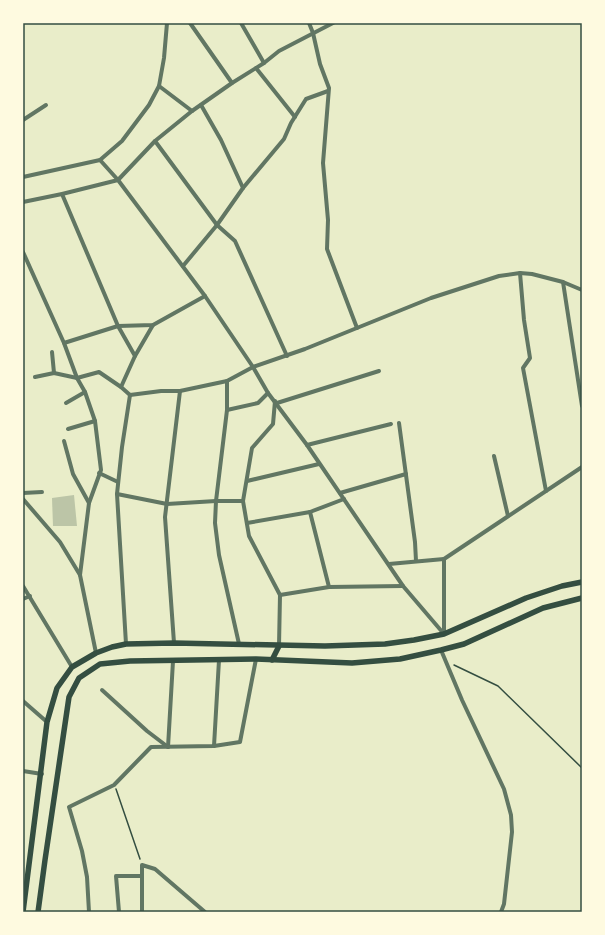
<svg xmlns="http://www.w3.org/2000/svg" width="605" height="935" viewBox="0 0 605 935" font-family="'PT Sans Narrow',sans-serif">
<rect width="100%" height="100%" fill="#e9edc9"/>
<path fill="#bcc5a7" d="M74,495L77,526H53L52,498Z"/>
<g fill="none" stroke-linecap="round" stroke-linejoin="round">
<g stroke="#344e41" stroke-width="1.5">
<path d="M454,665L498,686L582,768"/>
<path d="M116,789L140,859"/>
</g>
<g stroke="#617663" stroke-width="4">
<path d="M190,23L232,83"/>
<path d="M241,23L264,63"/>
<path d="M309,23L313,33L320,64L329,88L323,163L328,220L327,249L357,328"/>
<path d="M256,68L295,117"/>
<path d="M159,86L192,111"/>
<path d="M23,120L46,105"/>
<path d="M155,141L217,225L243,188L221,140L201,105"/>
<path d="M100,160L118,180L155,141L192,111L232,83L264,63L279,51L333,23"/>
<path d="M23,177L100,160L122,141L149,105L159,86L164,58L167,23"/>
<path d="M243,188L284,139L291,123L306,99L328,91"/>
<path d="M62,194L118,326L135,356"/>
<path d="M23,202L62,194L118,180L205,296L253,367L268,393L307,445L403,586L444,634"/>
<path d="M23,252L64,343L77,378L85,392L95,421L101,470L89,503L80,575"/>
<path d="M183,266L217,225L235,241L287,356"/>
<path d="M520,273L524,320L530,358L523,368L546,491"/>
<path d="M563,282L582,406"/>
<path d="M64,343L118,326L153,325L205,296"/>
<path d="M52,352L54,373"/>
<path d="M35,377L54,373L77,378L99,372L121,387L130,395L161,391H180L227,381L253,367L305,349L431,298L499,276L520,273L532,274L563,282L582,290"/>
<path d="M227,381V410L216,501L215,523L219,555L239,644"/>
<path d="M121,387L135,356L153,325"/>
<path d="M275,401L273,424L252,448L243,501L249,536L280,595L279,646"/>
<path d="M66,403L85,392"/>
<path d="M277,403L379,371"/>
<path d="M227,410L258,403L268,393"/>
<path d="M399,423L415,542L416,561"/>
<path d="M68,429L95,421"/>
<path d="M64,441L73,474L89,503"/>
<path d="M307,445L391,424"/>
<path d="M494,456L508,516"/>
<path d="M99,473L118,482"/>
<path d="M247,481L319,464"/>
<path d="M23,493L42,492"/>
<path d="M340,493L406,474"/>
<path d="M117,494L167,504L216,501H243"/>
<path d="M23,499L60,542L80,575L96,653"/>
<path d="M310,512L329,587"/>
<path d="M247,523L310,512L344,499"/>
<path d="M389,564L444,559"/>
<path d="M23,586L72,667"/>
<path d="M280,595L329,587L403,586"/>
<path d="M23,599L30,596"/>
<path d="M444,633V559L582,467"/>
<path d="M174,643L165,517L180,391"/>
<path d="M126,644L117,494L122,447L130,395"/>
<path d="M441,650L462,700L504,789L511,815L512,832L504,904L501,912"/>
<path d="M102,690L147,731L168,747"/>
<path d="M23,701L47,722"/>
<path d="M214,746L240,742L256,659"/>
<path d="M168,747L173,661"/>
<path d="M23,771L42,774"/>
<path d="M89,912L87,877L82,851L69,807L114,785L151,747L214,746L219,660"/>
<path d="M119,912L116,876H142"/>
<path d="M142,912V865L155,869L205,912"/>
</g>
<g stroke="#344e41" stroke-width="5.5">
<path d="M272,660L279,646"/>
<path d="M23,912L47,722L57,688L72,667L96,653L112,647L126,644L174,643L325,646L385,644L414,640L444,634L526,598L562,586L582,582"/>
<path d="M38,912L45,860L69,697L79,678L100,664L130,661L256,659L352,663L400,659L441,650L464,644L543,608L582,598"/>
</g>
</g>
<rect width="605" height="935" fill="none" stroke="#fefae0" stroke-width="48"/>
<rect x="24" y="24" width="557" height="887" fill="none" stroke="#344e41" stroke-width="1.5"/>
</svg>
